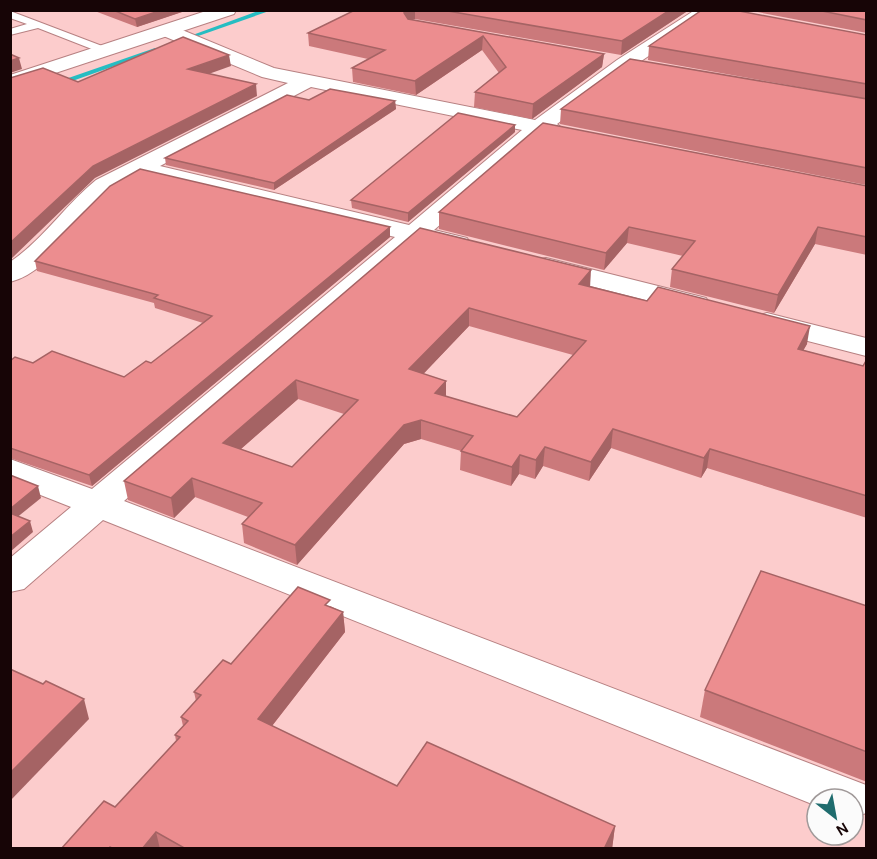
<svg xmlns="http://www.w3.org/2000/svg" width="877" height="859" viewBox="0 0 877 859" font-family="Karla,sans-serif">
<rect width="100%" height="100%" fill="#fccccc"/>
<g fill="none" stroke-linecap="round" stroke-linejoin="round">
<g fill="#26bdc2" fill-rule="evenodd">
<path d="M261,10H272L184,41L179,40Z"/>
<path d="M155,48L158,50L157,51L61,85L54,83Z"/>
</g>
<g stroke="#b78182" stroke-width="2">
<path id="service" d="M10,11L110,49L112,51L106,54L102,53L38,28L10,35V29L27,24L10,18Z"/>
</g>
<g stroke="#b78182" stroke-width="2">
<g id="minor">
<path d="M695,10H716L631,68L557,124L564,130L561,135L553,137L543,135L434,230L467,238L471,244L467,250L458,252L420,243L124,501L866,785V813L853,818V799H817V806L103,520L24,589L10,592V558L71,507L10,483V459L92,489L395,237L141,176C126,183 113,190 101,201C73,226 49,272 10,282V262C43,240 66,204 96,180L288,83L262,77L161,35L159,31L161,27H175L274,68L535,120L617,60ZM311,87L522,130L409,225L160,166Z"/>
<path d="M546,258L706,298L710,304L706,310L696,313L536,272L532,266L536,260Z"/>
<path d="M767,313L866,338V356L757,328L752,322L757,316Z"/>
</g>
</g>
<g stroke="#b78182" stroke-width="2">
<path id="tertiary" d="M209,10H236L234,14L10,88V75Z"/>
</g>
<use href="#service" fill="#fff" fill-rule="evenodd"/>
<use href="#minor" fill="#fff" fill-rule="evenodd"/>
<use href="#tertiary" fill="#fff" fill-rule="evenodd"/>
</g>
<g fill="#cb797b" fill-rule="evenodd">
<path d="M92,10H188L137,27Z"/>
<path d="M355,10H689L621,55L415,19L411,20L604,54L602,67L532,119L474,107L475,92L499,73L482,50L416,95L353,82L352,68L368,59L309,46L308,33Z"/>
<path d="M747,10H867V33Z"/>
<path d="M867,35V186L866,185L560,124L561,109L866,99L648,60L649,46Z"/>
<path d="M309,100L395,101L396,109L274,190L166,165L165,158Z"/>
<path d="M515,132L408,222L352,208L351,200Z"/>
<path d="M867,186V255L815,244L774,313L670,287L672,269L683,256L627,243L604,270L439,229V212Z"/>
<path d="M390,227V237L92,486L10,458V361L124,377L151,363L203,323L155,308L154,303L37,271L35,261Z"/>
<path d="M420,228L590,287L807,344L803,350L863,366L867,359V518L707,468L701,478L611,448L589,481L543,466L535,479L519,474L511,486L460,470L461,451L421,439L404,444L297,565L244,543L242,524L248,517L195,497L174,518L128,500L124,481ZM469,326L573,355L517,417L446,397V381L423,374ZM298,399L344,414L292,467L241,449Z"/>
<path d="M330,606L343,612L345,632L272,726L397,786L615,826L612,849H61L115,807L176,741L175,735L183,726L181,717L196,701L194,692L231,664Z"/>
<path d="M867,606V782L700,717L705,690Z"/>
</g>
<g fill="#a56364">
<path d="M162,10H188L137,27L135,19Z"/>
<path d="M405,10H415V19L407,21L404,13Z"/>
<path d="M670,10H689L621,55L622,41Z"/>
<path d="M483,36L482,50L416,95L415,81Z"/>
<path d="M604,54L602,67L532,119L533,104Z"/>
<path d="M229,55L231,66L189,81L188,69Z"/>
<path d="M19,58L22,69L10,73V61Z"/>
<path d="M256,84L257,96L95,178L10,260V243L93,166Z"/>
<path d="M395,101L396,109L274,190V183Z"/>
<path d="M515,125V132L408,222V213Z"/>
<path d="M390,227V237L92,486L89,475Z"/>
<path d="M629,227L627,243L604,270L606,253Z"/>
<path d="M818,227L815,244L774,313L778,295Z"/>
<path d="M591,270L590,288L579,284Z"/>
<path d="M469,308V326L410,388L409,369Z"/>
<path d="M810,326L807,344L794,367L798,349Z"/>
<path d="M296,380L298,399L226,462L223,443Z"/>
<path d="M446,381V399L435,393Z"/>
<path d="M421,420V439L404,444L297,565L295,545L404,425Z"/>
<path d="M613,429L611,448L589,481L591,462Z"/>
<path d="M545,447L543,466L535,479L536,460Z"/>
<path d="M710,449L707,468L701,478L704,458Z"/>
<path d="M520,455L519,474L511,486L512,467Z"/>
<path d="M192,478L195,497L174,518L171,498Z"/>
<path d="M38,486L41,498L10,523V509Z"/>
<path d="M30,521L33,532L10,552V537Z"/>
<path d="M343,612L345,632L261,740L258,719Z"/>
<path d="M84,699L89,719L10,801V773Z"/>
<path d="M615,826L612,849H604Z"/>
<path d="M156,832L160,849H142Z"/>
</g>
<g fill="#ec8d8f" stroke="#a56364" stroke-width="1.5" fill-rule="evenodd">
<path d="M113,10H162L135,19Z"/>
<path d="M355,10H405L404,13L408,19L604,54L533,104L475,92L506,67L483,36L415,81L352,68L385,50L308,33Z"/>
<path d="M442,10H670L622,41Z"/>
<path d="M702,10H734L867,35V84L649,46Z"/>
<path d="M817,10H867V20Z"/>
<path d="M183,37L229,55L188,69L256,84L93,166L10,243V78L43,68L78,82Z"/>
<path d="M10,54L19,58L10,61Z"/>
<path d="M630,59L867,99V168L561,109Z"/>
<path d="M330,89L395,101L274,183L165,158L287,95L309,100Z"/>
<path d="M458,113L515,125L408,213L351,200Z"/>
<path d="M543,123L867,186V237L818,227L778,295L672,269L695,241L629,227L606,253L439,212Z"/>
<path d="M140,169L390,227L89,475L10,448V361L15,357L33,363L52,351L124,377L146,361L151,363L212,316L154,298L158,295L35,261L110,186Z"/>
<path d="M420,228L591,270L579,284L647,301L658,287L810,326L798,349L863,366L867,359V496L710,449L704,458L613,429L591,462L545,447L536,460L520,455L512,467L461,451L473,436L421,420L404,425L295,545L242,524L262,503L192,478L171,498L124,481ZM469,308L586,341L517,417L435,393L446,381L409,369ZM296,380L358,400L292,467L223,443Z"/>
<path d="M10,475L38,486L10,509Z"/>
<path d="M10,513L30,521L10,537Z"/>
<path d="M761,571L867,606V752L705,690Z"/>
<path d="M298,587L330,600L325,605L343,612L258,719L397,786L427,742L615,826L604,849H186L156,832L142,849H114L110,847L109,849H61L104,801L115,807L180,737L175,735L188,721L181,717L201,695L194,692L223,660L231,664Z"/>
<path d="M10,669L43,684L46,681L84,699L10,773Z"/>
</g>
<rect width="877" height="859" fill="none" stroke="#170506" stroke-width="24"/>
<g transform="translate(835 817) rotate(149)"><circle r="28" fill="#fbfbfb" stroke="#a09999" stroke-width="1.5"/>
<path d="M0-4.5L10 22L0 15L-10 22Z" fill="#1f6c6e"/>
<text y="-9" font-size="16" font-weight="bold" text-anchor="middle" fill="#170506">N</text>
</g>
</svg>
